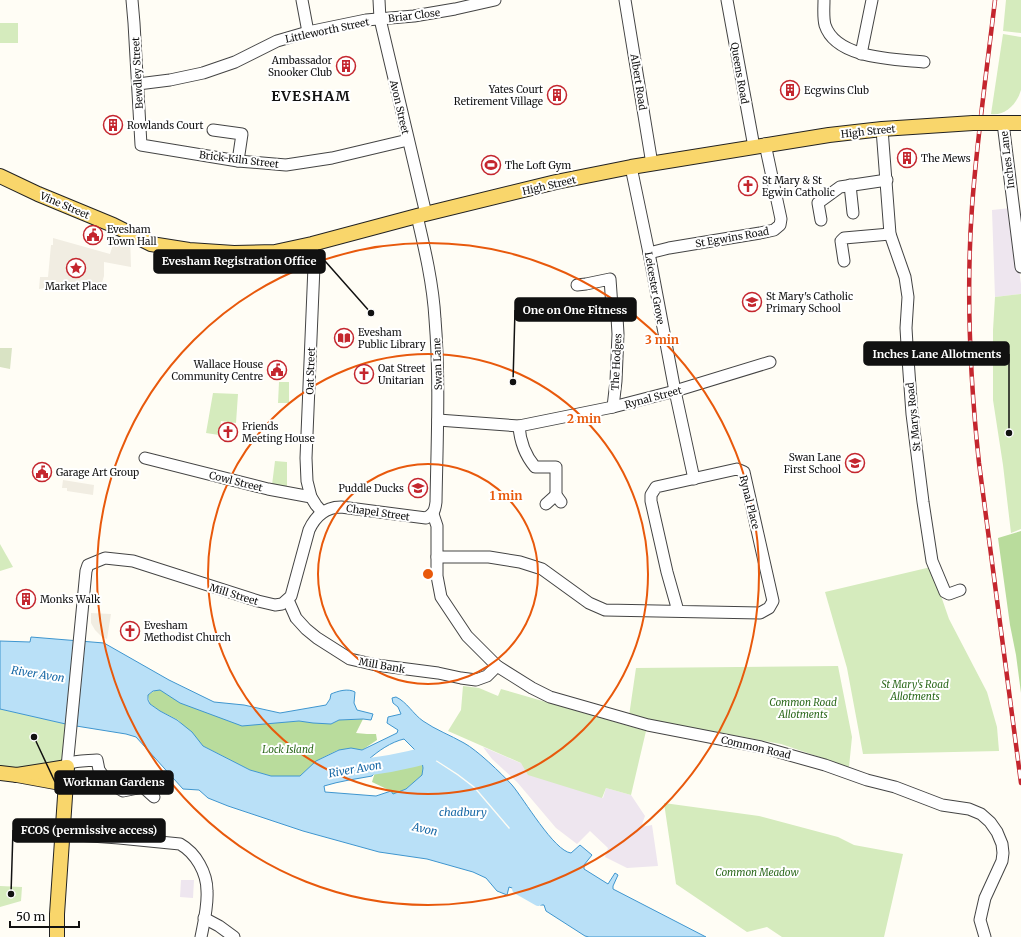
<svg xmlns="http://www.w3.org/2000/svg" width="1021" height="937" viewBox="0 0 1021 937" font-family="Merriweather,serif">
<rect width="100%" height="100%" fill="#fffdf5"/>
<g fill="#eee6ef">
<path d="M1011,208L1021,284V294L995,297L992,210Z"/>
<path d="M483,747L603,798L606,788L631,795L645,816L641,827L652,825L658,866L627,868L605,857L608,848L590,831L577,844L556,828L517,782L492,759Z"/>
<path d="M181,880H194L193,898L180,897Z"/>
</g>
<g fill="#d5ebbd">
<path d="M1006,0H1021V33L1003,31Z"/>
<rect x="0" y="23" width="18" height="20"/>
<path d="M1003,34L1021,37V90C1017,104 1005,116 991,114Z"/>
<path d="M1021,294V529L1011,533L1003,465L993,400V330L995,297Z"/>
<path d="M279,382H289V403H278Z"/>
<path d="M213,393L238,394L236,423L221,421L219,435L206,433Z"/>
<path d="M275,461L287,462V487L272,485Z"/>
<path d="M0,544L13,567L0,571Z"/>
<path d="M931,567L949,619L987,692L997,727L999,751L863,754L847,668L825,592Z"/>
<path d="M838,666L852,737L849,767L781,744L629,716L636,668Z"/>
<path d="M463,686L479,688L498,696L501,689L646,731L631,795L606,788L602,798L528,775L521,763L448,731L461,710Z"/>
<path d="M0,709L70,725L67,764L0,773Z"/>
<path d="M664,803L759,816L838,837L854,845L903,854L884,937H782L767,927L747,932L676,884Z"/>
<path d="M0,886L22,887L21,901L0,907Z"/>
</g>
<g fill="#b9dc9c">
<path d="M1021,531V693L1016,655L1010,625L998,538Z"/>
<path d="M159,688L284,722L299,721L331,724L339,720L363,719L356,733L367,734H376L377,740L362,750H338L316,761L300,776H271L250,770L203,746L178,720L160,711L150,704L148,695Z"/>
<path d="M422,762L423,768L422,775L406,789L393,794L391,791L372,782L377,766Z"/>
</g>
<path fill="#d9e3c4" d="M0,348H12L10,369L0,367Z"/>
<g fill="#f1ede2">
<path d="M118,228L130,235L131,267L104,262V276L101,286L55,287L39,289L40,277H48L51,245H53V238L110,254Z"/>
<path d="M63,480L94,485L93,495L67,491V488H62Z"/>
<path d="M91,613L111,614L107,639L102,637L95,630L91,623Z"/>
</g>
<path fill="#b9e0f7" stroke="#3f96cf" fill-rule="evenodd" d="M31,637L104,643L169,680L214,702L244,705L280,713L326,705L330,699L331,694C338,691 348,688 355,692L354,703L357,710L373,714L371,720L363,719L339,720L331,724L313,723L299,721L242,726L180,703L160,690L153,691L148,695V700L150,704L160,711L177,720L192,732L203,746L250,770L271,776H300L316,761L339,750L351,748L362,750L397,733L398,730L387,723L388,717L401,714L398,707L393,703L392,698L396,697C407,702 413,714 423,721C436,730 450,735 464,743C477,750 501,773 512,785C524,799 554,851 571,853L580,845L592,855L584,865V869L608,884L615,873L618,875L613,886V889L706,937H589L585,936L546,911L544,905H540L537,896L509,887L507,895L497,891L486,878L473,872L427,859L379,852L303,831L228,806L208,798L199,790L183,789L136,737L126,734L70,725L0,709V641L30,642ZM404,739L417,752L412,756L408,757L410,764L422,762L423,768L422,775L406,789L393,794L391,791L376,796L325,792L324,786C340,781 356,779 372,776L378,769L377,763H371L368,760C378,751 391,742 404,739Z"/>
<path fill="#fffdf5" d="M433,758L458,774L475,787L510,828L509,829L474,788L457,775L434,760L421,762V761Z"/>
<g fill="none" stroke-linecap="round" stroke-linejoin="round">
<path stroke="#b9e0f7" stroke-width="10" d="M517,889L538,901"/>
<path stroke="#b9e0f7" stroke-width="17" d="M355,768C381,766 406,761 431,754"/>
<g stroke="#444" stroke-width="13">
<g id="minor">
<path d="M132,0L134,23L141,145L238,161L286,165L332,158L408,140"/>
<path d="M302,0L308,32"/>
<path d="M379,0L380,19L426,214"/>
<path d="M625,0L652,164"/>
<path d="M727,0L754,147"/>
<path d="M824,0C824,8 823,17 825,25C836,59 895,59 924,62"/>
<path d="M861,54L872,0"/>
<path d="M138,84L170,80L203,73L235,62L277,41L308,32L366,20L414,16L455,9L495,0"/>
<path d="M1003,123L1021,267"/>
<path d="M882,129L890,234L905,277L908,297L906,328L907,345L912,414L923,502L932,561L945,592L949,594L960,590"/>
<path d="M213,130L242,134L238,161"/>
<path d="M631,167L649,253L675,391L694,479"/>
<path d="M850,185L853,213"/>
<path d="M821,220L818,203L840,187L887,180"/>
<path d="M649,253L669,248L760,233L774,230L780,225L781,219L765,144"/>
<path d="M844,261L841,241L844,238L890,234"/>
<path d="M577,285L586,284L610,279L612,307L617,317L618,334L616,381L613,407"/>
<path d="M438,420L519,426L613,407L675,391L770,362"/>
<path d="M519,426C520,441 525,455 535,467H556V495L561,502"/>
<path d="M145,458L268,489L311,497L316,505L322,512"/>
<path d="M311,497L307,481L306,458L314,266L312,244"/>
<path d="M546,504L556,495"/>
<path d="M433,514L437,526V557H489L520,562L542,569L589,603L605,610L760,613L769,608L773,601L744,472L737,469L656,487L651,495V501L667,572L678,611"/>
<path d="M437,557V576L441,597L467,636L497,666L532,688L550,697L648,725L761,747L825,765L867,780L895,787L942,805L969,809L981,814L990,822L997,832L1002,844L1003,853L1002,861L985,898L982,911L980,920L985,937"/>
<path d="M288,600L296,618L306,629L317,638L350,659L376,665L438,673L461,678L476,680L487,676L497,666"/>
<path d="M67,764C77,760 87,761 97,760L99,770L104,777L113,785L123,791L143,787L154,797"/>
<path d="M67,767L86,571L88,565L105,558L133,561L258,601L275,605L282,604L291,596L309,530C315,517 325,507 341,507L426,518C434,514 435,510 436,502C437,441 440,380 435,319C433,284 425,250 417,216"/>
<path d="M63,834L119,838L180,844C196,853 207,873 207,891C208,906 204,922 201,937"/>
<path d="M204,918L219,926L234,937"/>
</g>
</g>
<g stroke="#222" stroke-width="16">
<g id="major">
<path d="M998,123H1021"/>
<path d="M0,176L38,194L113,225L151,244L189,250L234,253L275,252L312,244L417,216L556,182L631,167L829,135L882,129L973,123"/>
<path d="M0,773L17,775L66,784"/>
<path d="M17,775L67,767L57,914V937"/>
</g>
</g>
<use href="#minor" stroke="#fff" stroke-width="11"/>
<use href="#major" stroke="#f9d66b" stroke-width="14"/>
<g stroke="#c4262e" stroke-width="4.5">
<path id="rail" d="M995,0C987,69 977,138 972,207C966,292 970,379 979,463L1021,783"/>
</g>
<use href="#rail" stroke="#fff" stroke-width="3" stroke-dasharray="9" stroke-linecap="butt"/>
<g stroke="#222" stroke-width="16" stroke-linecap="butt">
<path id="major-bridge" d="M973,123H998"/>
</g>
<use href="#major-bridge" stroke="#f9d66b" stroke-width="14"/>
</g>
<g fill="none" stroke="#e8590c" stroke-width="2">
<circle cx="428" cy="574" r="110"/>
<circle cx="428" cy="574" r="220"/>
<circle cx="428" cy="574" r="331"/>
</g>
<defs>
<g id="building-ring" transform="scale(1)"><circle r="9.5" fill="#fff" stroke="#c4262e" stroke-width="1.5"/><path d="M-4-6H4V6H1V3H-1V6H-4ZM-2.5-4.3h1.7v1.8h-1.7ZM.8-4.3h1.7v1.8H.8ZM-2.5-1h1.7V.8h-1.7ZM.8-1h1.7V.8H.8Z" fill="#c4262e"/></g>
<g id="stadium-ring" transform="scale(1)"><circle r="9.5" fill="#fff" stroke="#c4262e" stroke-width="1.5"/><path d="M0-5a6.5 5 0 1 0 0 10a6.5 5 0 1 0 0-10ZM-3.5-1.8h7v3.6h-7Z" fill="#c4262e"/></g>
<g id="church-ring" transform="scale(1)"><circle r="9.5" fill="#fff" stroke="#c4262e" stroke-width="1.5"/><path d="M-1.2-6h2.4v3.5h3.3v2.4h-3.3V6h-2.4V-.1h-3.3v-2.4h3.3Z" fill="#c4262e"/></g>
<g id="civic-ring" transform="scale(1)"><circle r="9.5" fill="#fff" stroke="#c4262e" stroke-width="1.5"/><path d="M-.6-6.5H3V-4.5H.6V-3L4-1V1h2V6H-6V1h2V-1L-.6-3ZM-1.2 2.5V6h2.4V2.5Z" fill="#c4262e"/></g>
<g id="sight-ring" transform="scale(1)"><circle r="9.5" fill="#fff" stroke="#c4262e" stroke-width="1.5"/><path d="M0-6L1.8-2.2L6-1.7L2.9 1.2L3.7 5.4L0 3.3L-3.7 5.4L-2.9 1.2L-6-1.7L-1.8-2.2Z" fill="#c4262e"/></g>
<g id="school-ring" transform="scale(1)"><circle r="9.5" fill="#fff" stroke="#c4262e" stroke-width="1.5"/><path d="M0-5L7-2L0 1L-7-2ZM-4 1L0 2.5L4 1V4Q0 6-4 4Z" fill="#c4262e"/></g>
<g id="library-ring" transform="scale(1)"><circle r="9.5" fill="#fff" stroke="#c4262e" stroke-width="1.5"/><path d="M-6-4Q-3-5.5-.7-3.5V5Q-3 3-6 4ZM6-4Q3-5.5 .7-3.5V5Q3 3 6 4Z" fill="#c4262e"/></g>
</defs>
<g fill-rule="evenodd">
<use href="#building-ring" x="346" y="66"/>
<use href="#building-ring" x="790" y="90"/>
<use href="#building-ring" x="557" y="95"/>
<use href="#building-ring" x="113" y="125"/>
<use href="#building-ring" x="907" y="158"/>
<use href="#stadium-ring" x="491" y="165"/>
<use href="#church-ring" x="748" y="186"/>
<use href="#civic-ring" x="93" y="235"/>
<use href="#sight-ring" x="76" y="268"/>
<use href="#school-ring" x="752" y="302"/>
<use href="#library-ring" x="344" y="338"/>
<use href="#civic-ring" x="277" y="370"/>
<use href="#church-ring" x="364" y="374"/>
<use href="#church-ring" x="228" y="432"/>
<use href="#school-ring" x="855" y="463"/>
<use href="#civic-ring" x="42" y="472"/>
<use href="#school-ring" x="418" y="488"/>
<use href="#building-ring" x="26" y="599"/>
<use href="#church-ring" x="130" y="631"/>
</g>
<g text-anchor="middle" stroke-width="4" stroke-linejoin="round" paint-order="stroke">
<g font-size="10" fill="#111" stroke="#fff">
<text transform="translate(414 15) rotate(-7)" y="4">Briar Close</text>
<text transform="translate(327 30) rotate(-12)" y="4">Littleworth Street</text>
<text transform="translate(137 73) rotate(-93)" y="4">Bewdley Street</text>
<text transform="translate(740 73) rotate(80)" y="4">Queens Road</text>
<text transform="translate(639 82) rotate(81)" y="4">Albert Road</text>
<text transform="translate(400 107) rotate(77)" y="4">Avon Street</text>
<text transform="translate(868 131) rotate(-6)" y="4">High Street</text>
<text transform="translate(239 159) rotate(7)" y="4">Brick-Kiln Street</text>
<text transform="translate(1007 160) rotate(-97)" y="4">Inches Lane</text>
<text transform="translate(549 185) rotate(-13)" y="4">High Street</text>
<text transform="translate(65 205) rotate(23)" y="4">Vine Street</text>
<text transform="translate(732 237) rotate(-10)" y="4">St Egwins Road</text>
<text transform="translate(655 288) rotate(80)" y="4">Leicester Grove</text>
<text transform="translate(616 362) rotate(-87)" y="4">The Hodges</text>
<text transform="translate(437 364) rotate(-92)" y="4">Swan Lane</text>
<text transform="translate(310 371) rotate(-88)" y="4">Oat Street</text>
<text transform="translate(653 397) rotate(-15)" y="4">Rynal Street</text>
<text transform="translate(913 417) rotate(-96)" y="4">St Marys Road</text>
<text transform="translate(236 481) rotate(14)" y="4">Cowl Street</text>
<text transform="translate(750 502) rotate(76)" y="4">Rynal Place</text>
<text transform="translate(378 512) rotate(8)" y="4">Chapel Street</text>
<text transform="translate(234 594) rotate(17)" y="4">Mill Street</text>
<text transform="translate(382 665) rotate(10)" y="4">Mill Bank</text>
<text transform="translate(756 747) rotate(13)" y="4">Common Road</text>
</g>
<g font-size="10" fill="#111" stroke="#fff" text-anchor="start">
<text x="332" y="64" text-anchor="end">Ambassador<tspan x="332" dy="12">Snooker Club</tspan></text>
<text x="543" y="93" text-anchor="end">Yates Court<tspan x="543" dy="12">Retirement Village</tspan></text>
<text x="804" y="94">Ecgwins Club</text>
<text x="127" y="129">Rowlands Court</text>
<text x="921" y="162">The Mews</text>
<text x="505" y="169">The Loft Gym</text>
<text x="762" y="184">St Mary &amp; St<tspan x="762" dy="12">Egwin Catholic</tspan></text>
<text x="107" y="233">Evesham<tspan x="107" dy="12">Town Hall</tspan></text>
<text x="76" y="290" text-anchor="middle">Market Place</text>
<text x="766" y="300">St Mary's Catholic<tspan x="766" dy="12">Primary School</tspan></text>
<text x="358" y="336">Evesham<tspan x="358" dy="12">Public Library</tspan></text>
<text x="263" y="368" text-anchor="end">Wallace House<tspan x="263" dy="12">Community Centre</tspan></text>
<text x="378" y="372">Oat Street<tspan x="378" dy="12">Unitarian</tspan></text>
<text x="242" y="430">Friends<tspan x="242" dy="12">Meeting House</tspan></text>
<text x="841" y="461" text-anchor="end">Swan Lane<tspan x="841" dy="12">First School</tspan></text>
<text x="56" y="476">Garage Art Group</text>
<text x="404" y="492" text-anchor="end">Puddle Ducks</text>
<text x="40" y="603">Monks Walk</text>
<text x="144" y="629">Evesham<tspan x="144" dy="12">Methodist Church</tspan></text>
</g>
<g font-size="10" font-style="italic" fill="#2f6b1f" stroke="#fff">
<text x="915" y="688">St Mary's Road<tspan x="915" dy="12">Allotments</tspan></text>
<text x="803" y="706">Common Road<tspan x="803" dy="12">Allotments</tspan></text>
<text x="288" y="753">Lock Island</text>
<text x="757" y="876">Common Meadow</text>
</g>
<g font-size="11" font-style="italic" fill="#1768a6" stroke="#fff">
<text transform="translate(38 674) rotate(9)" y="4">River Avon</text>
<text transform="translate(355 769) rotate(-10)" y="4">River Avon</text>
<text x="463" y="816">chadbury</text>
<text transform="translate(425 829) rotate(12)" y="4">Avon</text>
</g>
<g font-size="14" font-weight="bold" letter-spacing="1" fill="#111" stroke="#fff">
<text x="311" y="101">EVESHAM</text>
</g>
</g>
<circle cx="428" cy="574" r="6" fill="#e8590c" stroke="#fff" stroke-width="2"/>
<g font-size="12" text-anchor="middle" font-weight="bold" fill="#e8590c" stroke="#fff" stroke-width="4" stroke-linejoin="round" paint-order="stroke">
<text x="662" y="344">3 min</text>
<text x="584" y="423">2 min</text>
<text x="506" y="500">1 min</text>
</g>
<path fill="none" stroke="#111" stroke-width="1.5" d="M371 313L325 261M513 382L515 310M1009 433L1009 354M34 737L55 782M11 894L13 830"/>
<g fill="#111" stroke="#fff" stroke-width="1.5">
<circle cx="371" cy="313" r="4"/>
<circle cx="513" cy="382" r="4"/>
<circle cx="1009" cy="433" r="4"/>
<circle cx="34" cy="737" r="4"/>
<circle cx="11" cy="894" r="4"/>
</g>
<g fill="#111" stroke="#111" stroke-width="1.5">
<rect x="154" y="250" width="171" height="23" rx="4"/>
<rect x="515" y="298" width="121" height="23" rx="4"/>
<rect x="864" y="342" width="145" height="23" rx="4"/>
<rect x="55" y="771" width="118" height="23" rx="4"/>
<rect x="13" y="819" width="152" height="23" rx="4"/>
</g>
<g font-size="11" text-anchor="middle" font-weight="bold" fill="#fff">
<text x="239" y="265">Evesham Registration Office</text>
<text x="575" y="314">One on One Fitness</text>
<text x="937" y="358">Inches Lane Allotments</text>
<text x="114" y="786">Workman Gardens</text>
<text x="89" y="834">FCOS (permissive access)</text>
</g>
<path d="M10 921v6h69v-6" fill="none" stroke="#111111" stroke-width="2"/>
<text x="16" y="921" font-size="12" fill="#111111" stroke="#ffffff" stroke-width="3" paint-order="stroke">50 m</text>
</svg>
